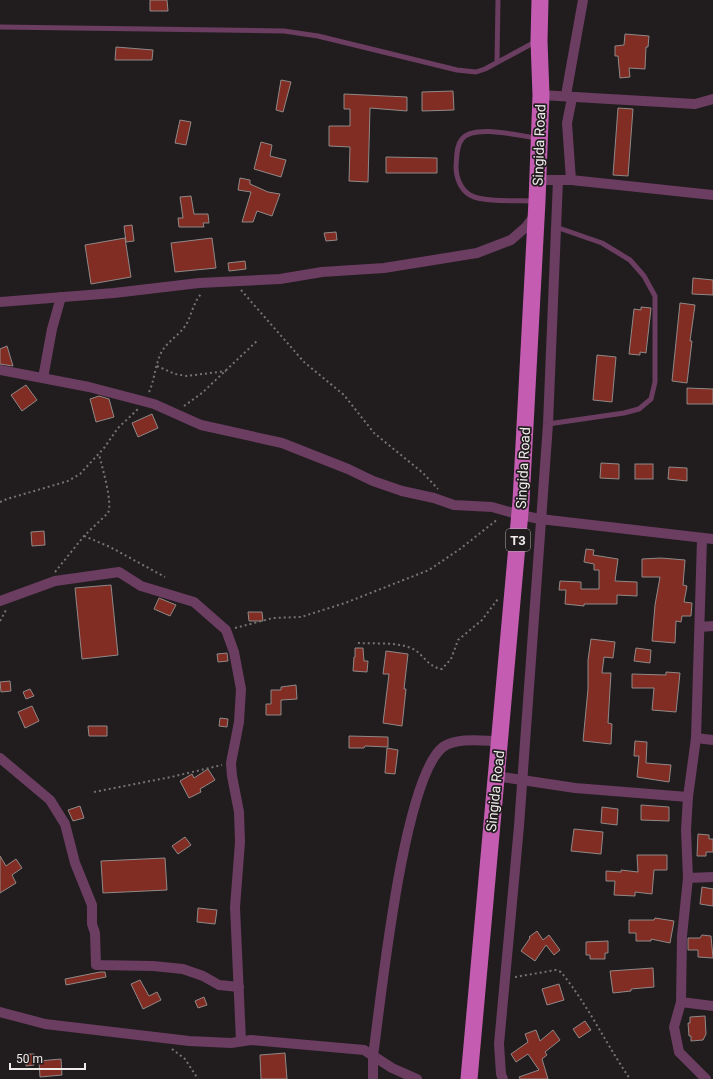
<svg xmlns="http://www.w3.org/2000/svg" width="713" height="1079" viewBox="0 0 713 1079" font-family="Roboto,sans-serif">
<rect width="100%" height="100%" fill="#211c1d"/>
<g fill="#822d23" stroke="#8f8988">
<path d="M150,0H167L168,11H150Z"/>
<path d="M625,34L649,36L648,47H646L645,69L629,68L630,77L620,78L618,56H615V46L624,45Z"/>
<path d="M116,47L153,50L152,60H115Z"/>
<path d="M281,80L291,82L283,112L276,110Z"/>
<path d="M453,91L454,110L422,111V92Z"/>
<path d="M344,94L407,97V111L370,108L368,182L349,181L350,147L329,146V126H350V109H344Z"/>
<path d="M618,108L633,109L628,176L613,175Z"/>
<path d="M180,120L191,122L186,145L175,143Z"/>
<path d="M261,142L272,145L270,156L286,160L281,177L254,169Z"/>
<path d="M386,157L437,158V173H386Z"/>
<path d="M240,178L250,180V184L268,192L280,194L272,216L257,211L253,222H242L251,192L238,190Z"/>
<path d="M191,196L194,214H208L209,223H203L204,227H179L178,218H183L180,197Z"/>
<path d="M132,225L134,241L126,242L124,226Z"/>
<path d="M336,232L337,240L326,241L324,233Z"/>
<path d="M125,238L131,277L91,284L85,245Z"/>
<path d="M212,238L216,268L175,272L171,243Z"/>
<path d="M245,261L246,269L229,271L228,263Z"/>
<path d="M693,278L713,280V295L692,294Z"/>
<path d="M680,303L695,305L690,341H692L687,383L672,381Z"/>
<path d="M641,307L651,308L646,353L640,352V355L629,354L634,309L641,310Z"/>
<path d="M7,346L13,366L0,364V349Z"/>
<path d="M597,355L616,357L612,402L593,400Z"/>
<path d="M26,385L37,400L22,411L11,395Z"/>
<path d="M687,388L713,389V404H687Z"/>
<path d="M99,396L109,399L114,417L96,422L90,399Z"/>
<path d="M152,414L158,428L138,437L132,423Z"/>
<path d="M601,463L619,464V479L600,478Z"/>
<rect x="635" y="464" width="18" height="15"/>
<path d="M669,467L687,468V481L668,479Z"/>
<path d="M44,531L45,545L32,546L31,532Z"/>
<path d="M586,549L594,550L593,555L618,559L615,581L637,582V596L617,595V604H584V606L565,604L566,590H559L560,581L581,582V589H599V570H594V564L584,562Z"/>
<path d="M661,558L685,560L683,585L687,586L684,602L692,603L691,616H682L681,622L676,621L675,643L652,641L655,605L660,577H642V559Z"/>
<path d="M111,585L118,655L82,659L75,588Z"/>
<path d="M159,598L176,605L170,616L154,609Z"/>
<path d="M248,612H262L263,621H249Z"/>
<path d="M591,639L615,642L613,658L604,657L602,673H611L608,723L612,724L611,744L583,741L588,689V660Z"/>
<path d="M355,648H363L364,661H368L367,672L353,671L354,657H355Z"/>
<path d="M636,648L651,650L650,663L634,661Z"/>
<path d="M386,651L408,654L404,689H406L402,726L383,723L389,674H383Z"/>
<path d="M227,653L228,661L218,662L217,654Z"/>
<path d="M666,672L680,673L676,712L652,710L654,688H632V674L666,675Z"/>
<path d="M10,681L11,691L1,692L0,682Z"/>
<path d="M296,685L297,699L281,700V715H266V704H271V690H281V687Z"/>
<path d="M30,689L34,696L26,699L23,692Z"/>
<path d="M32,706L39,721L25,728L18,712Z"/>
<path d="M220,718L228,719L227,727L219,726Z"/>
<path d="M88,726H107V736H89Z"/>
<path d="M349,736L388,737V747L365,746L364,748H349Z"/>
<path d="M635,741L647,742L646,763L671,765L669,782L637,777L639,756H634Z"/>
<path d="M387,748L398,750L395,774L385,773Z"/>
<path d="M208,769L215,780L200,789L201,792L189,798L180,781L192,774L194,778Z"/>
<path d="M641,805L669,807V821L641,820Z"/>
<path d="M80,806L84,818L73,821L68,810Z"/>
<path d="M602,807L618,809L617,825L601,823Z"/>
<path d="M574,829L603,832L601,854L571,851Z"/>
<path d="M698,834L709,835V839H713V852H706V856H697Z"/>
<path d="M185,837L191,845L178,854L172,846Z"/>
<path d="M637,855H667V870H654L652,894L635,892V896L614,895L615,881H606V871L621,872V870L638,872Z"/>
<path d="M0,856L6,866L16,859L22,868L12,875L16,883L0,893Z"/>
<path d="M165,858L167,890L103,893L101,861Z"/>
<path d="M702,887L713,889V906L700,904Z"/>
<path d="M198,908L217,910L215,924L197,922Z"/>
<path d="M655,918L674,921L670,943L651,939V941H636V933H629V920H654Z"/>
<path d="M537,931L543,940L549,935L560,950L554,955L546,945L535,961L521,951L530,938L529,937Z"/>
<path d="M702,935L711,936L713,958L698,957V950H688V938H700Z"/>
<path d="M608,941V953H605V959H590V955H586V942Z"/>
<path d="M653,968L654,987L631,989V991L613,993L610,971Z"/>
<path d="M100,972H105L106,977L66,985L65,979Z"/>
<path d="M140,980L149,996L157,992L161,1000L143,1009L131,984Z"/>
<path d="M559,984L564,1000L547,1005L542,989Z"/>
<path d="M204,997L207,1005L198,1008L195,1001Z"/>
<path d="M705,1016L706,1034L703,1040L691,1041V1036H689L688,1023H690V1017Z"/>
<path d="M585,1021L591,1030L579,1038L573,1029Z"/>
<path d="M536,1030L540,1041L553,1030L560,1040L545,1052L547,1055L542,1059L548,1079H520L519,1077L539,1070L528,1054L516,1062L511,1054L528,1042L525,1034Z"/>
<path d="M285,1053L287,1079H261L260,1055Z"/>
<path d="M26,1054H34V1065L26,1066Z"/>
<path d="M61,1059L62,1075L40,1077L39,1061Z"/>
</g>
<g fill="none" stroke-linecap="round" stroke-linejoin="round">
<g stroke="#777374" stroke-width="2" stroke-dasharray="2 3" stroke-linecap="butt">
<path d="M241,290L304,362L344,395L374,433L423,473L438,489"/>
<path d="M157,366L175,374L187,376L226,371"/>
<path d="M149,392C155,379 155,364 162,351C169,340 181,334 187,323C192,313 194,301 202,293"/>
<path d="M184,406L202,393L258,340"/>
<path d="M0,502L7,499L68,481L80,474L104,448L118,428L138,409"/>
<path d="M84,536L110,547L165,577"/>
<path d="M55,572L84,536L108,513C113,503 102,467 99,454"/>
<path d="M0,621L6,610"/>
<path d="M235,628L273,618L301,617L345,603L429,570L460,549L498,519"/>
<path d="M358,643C374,644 393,642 408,647C423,651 426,667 442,669L451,659L458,640L482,620L498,599"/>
<path d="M94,792L171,777L222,765"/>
<path d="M515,977L556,970L561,972C588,1005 606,1044 630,1079"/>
<path d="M172,1049L185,1059L198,1079"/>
</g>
<g stroke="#6a3d61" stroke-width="5">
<path d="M0,27L284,31L318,36L457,70L476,72L485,69L535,42"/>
<path d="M497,62L498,0"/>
<path d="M534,201C518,200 484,203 470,195C460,189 456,177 456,166C457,157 456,146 462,139C474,124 519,136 537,138"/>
<path d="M548,424L624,413L639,409L651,399L655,382V296L644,276L630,260L602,243L556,227"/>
</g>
<g stroke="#6a3d61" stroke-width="10">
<path d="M541,95L695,104L713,99"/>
<path d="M566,95L583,0"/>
<path d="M538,180H571L713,195"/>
<path d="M571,180L567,123L572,98"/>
<path d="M0,302L114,293L199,283L280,279L322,272L384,268L477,253L511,240L526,227L535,215"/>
<path d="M0,370L89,387L154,404L201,425L282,443L348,469L373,481L402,491L434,498L454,505L492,507L520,515L540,519L713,539"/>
<path d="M43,378L52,329L61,297"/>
<path d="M702,539L696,738L688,797L686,830L688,878L682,936L681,1002L674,1027L679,1052L706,1079"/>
<path d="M0,601L55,581L119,572L141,586L194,602L226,630L234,652L241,689L239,722L231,763L232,776L239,812L240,842L235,907L241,1041"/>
<path d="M700,627L713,626"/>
<path d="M696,738L713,740"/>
<path d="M0,758L50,800L65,824L75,863L92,905V924L95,933L96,965L153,966L183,969L203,976L219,985L239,987"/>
<path d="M496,776L575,788L688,797"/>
<path d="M688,878L713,877"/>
<path d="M681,1002L713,1006"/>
<path d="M0,1012L45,1024L189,1041L231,1043L251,1040L364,1050L392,1068L417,1079"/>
<path d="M373,1079V1056C381,999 403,778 443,747C458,737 483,741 500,741"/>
<path d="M503,1079L501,1074L499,1044L519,826L548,424L558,180"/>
</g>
<path stroke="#c45db2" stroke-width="17" d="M469,1079L521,501L537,201L541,95L539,41L540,0"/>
</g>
<g text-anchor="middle" stroke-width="3.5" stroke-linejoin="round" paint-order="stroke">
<rect fill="#211c1d" stroke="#b1aeae" stroke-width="1" x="506" y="529" width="24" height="22" rx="3"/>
<g font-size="13" font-weight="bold" fill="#efecec">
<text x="518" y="545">T3</text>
</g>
<g font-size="14" fill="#efecec" stroke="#211c1d">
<text transform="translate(539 145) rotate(-88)" y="5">Singida Road</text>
<text transform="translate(523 468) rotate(-87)" y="5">Singida Road</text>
<text transform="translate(495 791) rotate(-84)" y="5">Singida Road</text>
</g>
</g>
<path d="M10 1063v6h75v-6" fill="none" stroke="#efecec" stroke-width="2"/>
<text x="16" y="1063" font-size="12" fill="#efecec" stroke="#211c1d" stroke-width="3" paint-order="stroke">50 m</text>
</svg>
